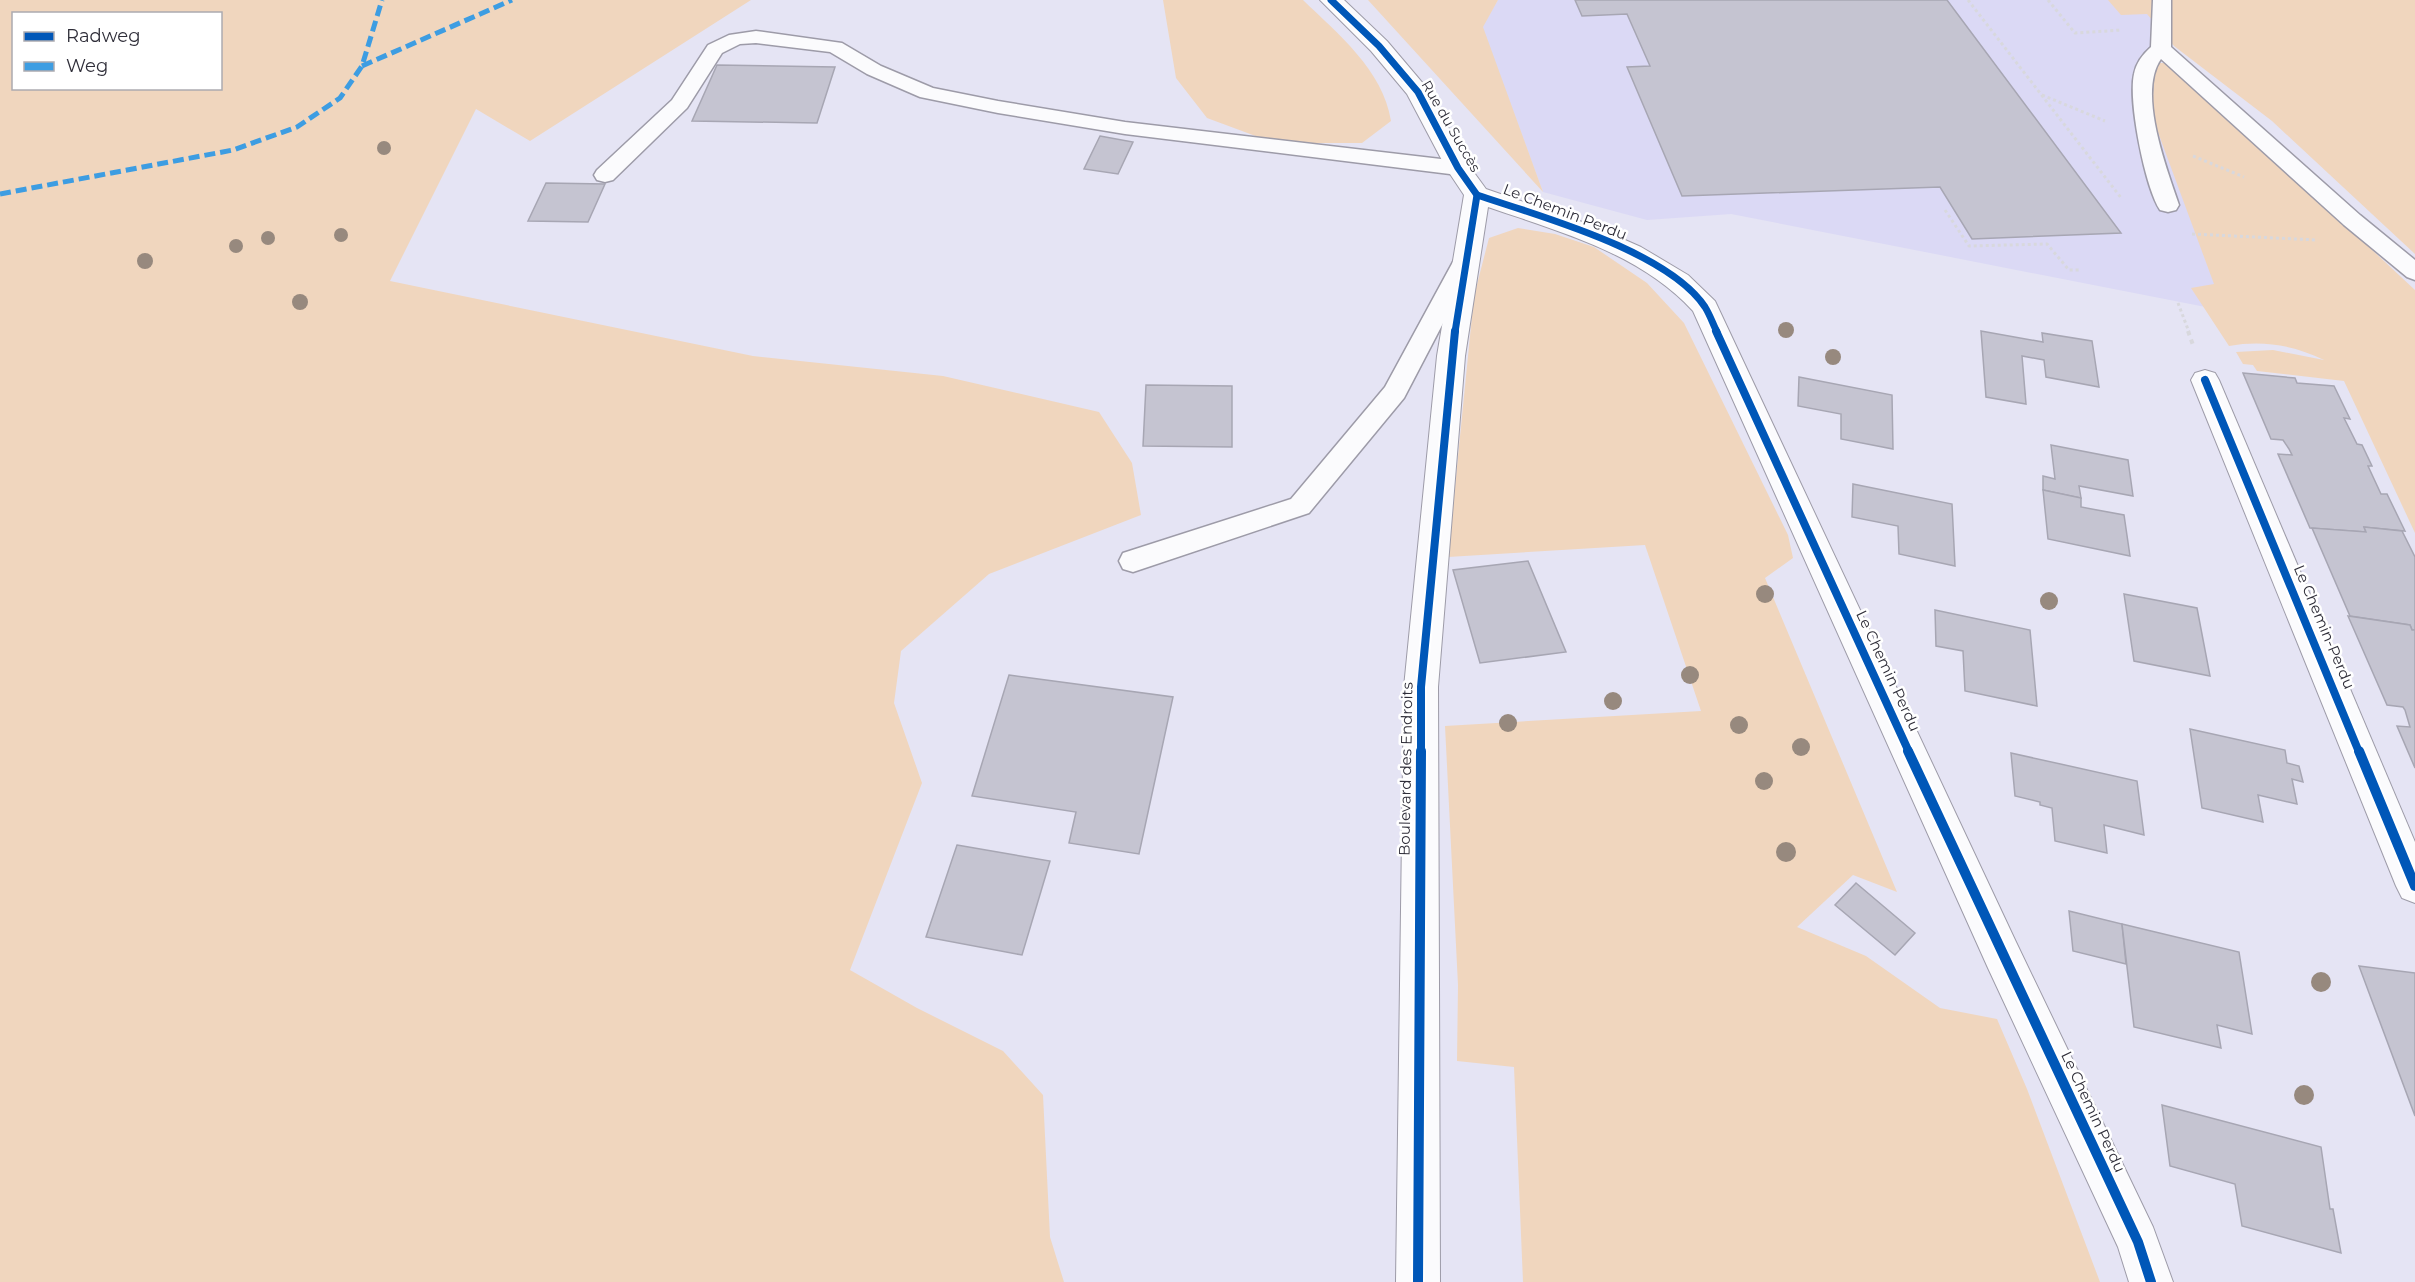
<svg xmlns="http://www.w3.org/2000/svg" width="2415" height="1282" viewBox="0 0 2415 1282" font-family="Montserrat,sans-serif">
<rect width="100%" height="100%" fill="#e5e4f4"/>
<path fill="#dbd9f5" d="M1498,0H2137L2161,28L2155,116L2226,311L1731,214L1647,220L1543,192L1482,27Z"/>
<g fill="#f0d6be" fill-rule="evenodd">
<path d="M0,0H751L530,141L476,109L390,281L753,356L943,376L1099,412L1132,463L1141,515L989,574L901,651L894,703L922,783L850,970L917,1008L1003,1051L1043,1095L1050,1237L1064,1282H0ZM14,14H220V88H14Z"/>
<path d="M1163,0H1303C1338,34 1383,70 1391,121L1362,143H1314L1269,141L1207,118L1176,78Z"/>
<path d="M1368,0H1498L1483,27L1543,192Z"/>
<path d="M2108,0H2415V254L2272,121L2174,46L2147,14L2121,15Z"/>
<path d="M2158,63H2172L2415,290V533L2344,381L2257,371L2253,365L2243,364L2236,352L2273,350L2324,360C2294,345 2262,340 2229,346L2191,288L2214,284L2152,116L2154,75Z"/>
<path d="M1518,228L1555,234L1594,247L1647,283L1684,323L1788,535L1793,558L1765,578L1897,892L1853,875L1797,927L1866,956L1940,1008L1997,1019L2027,1089L2100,1282H1523L1514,1067L1457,1061L1458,985L1445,726L1701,711L1645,545L1448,557L1474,296L1489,238Z"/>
</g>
<g fill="#c5c4d1" stroke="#a7a6b3" stroke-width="1.5">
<path d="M1575,0H1947L2121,233L1972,239L1940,187L1682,196L1627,67L1650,66L1627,14L1582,16Z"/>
<path d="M717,65L835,67L817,123L692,121Z"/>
<path d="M1100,136L1133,142L1118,174L1084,169Z"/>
<path d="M546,183L605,184L588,222L528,221Z"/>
<path d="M1981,331L2043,342L2042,333L2092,341L2099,387L2046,377L2044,360L2022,356L2026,404L1986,397Z"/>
<path d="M2243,373L2295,378L2297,383L2334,386L2350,419L2344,418L2357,444L2362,445L2372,466H2368L2381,494H2387L2405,531L2364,527L2366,532L2310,528L2278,454L2292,455L2289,449L2283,440L2271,439Z"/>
<path d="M1799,377L1892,395L1893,449L1841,439V414L1798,406Z"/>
<path d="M1146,385L1232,386V447L1143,446Z"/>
<path d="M2051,445L2128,460L2133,496L2079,486L2081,498L2043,490V476L2055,479Z"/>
<path d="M1853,484L1952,504L1955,566L1899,554L1898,526L1852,517Z"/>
<path d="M2043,490L2081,498V507L2124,515L2130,556L2048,539Z"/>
<path d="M2364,527L2402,531L2415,557V630H2412L2410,625L2350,616L2312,528L2366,532Z"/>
<path d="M1528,561L1566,652L1480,663L1453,570Z"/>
<path d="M2124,594L2197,608L2210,676L2134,661Z"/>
<path d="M1935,610L2030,630L2037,706L1965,691L1963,651L1936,646Z"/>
<path d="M2348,616L2410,625L2412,630H2415V768L2397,726L2410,727L2405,710L2403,707L2387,705Z"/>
<path d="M1009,675L1173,697L1139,854L1069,843L1076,812L972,796Z"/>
<path d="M2190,729L2285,750L2287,763L2299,766L2303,782L2292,779L2297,804L2258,795L2263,822L2202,808Z"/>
<path d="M2011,753L2137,781L2144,835L2104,825L2107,853L2055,841L2052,808L2040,805V802L2015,796Z"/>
<path d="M957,845L1050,861L1022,955L926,937Z"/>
<path d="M1856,883L1915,933L1895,955L1835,905Z"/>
<path d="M2069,911L2122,924L2126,964L2073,951Z"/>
<path d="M2122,924L2239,952L2252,1034L2217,1025L2221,1048L2134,1027Z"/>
<path d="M2359,966L2415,973V1116Z"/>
<path d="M2162,1105L2321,1147L2330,1209H2333L2341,1253L2242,1226L2235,1184L2170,1166Z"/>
</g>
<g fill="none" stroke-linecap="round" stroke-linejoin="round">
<g stroke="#9d9ba8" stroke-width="3">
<g id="lane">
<path d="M2153,0H2171V47L2360,215L2415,260V280L2407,277L2344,225L2161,59C2137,93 2167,169 2179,205L2176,210L2168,212L2160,210C2145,187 2128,101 2134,74C2136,63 2143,54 2151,47Z"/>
<path d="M756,31L842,43L881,66L933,88L998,101L1125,122L1458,161L1466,163L1469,168L1466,173L1458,175L1125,134L998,113L920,97L867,74L830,52L756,43L740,44L722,53L687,108L613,180L605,182L597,180L594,175L597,170L672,100L708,45L729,35Z"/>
<path d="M1465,253L1473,255L1476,260L1404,398L1309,513L1133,572L1123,569L1119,561L1123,553L1291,499L1385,387L1454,260L1457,255Z"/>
</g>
</g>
<g stroke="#9d9ba8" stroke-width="2">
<g id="street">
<path d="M1320,0H1344L1387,41L1426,87L1470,167L1486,189L1591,225L1641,247L1688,275L1715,301L2016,942L2153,1227L2173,1282H2129L2118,1247L1988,968L1693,311C1640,253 1560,232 1488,207L1465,356L1438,687L1440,1282H1396L1404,687L1437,356L1464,195L1446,168L1407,94L1371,51Z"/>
<path d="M2205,370L2215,373L2219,380L2415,842V903L2402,898L2396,886L2191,380L2195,373Z"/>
</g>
</g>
<g stroke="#d8d8dd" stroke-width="3" stroke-dasharray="3 3" stroke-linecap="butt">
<path d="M1968,0L2122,199"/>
<path d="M2048,0L2075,33L2122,30"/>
<path d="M2042,95L2105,121"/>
<path d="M2193,156L2244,177"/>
<path d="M1945,210L1969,246L2047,244L2069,270H2080"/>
<path d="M2192,234L2317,240"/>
<path d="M2178,303L2189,332"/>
</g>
<path stroke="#d8d8dd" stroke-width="4" stroke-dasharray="4.5 4.5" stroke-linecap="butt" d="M2188,331L2193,345"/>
<use href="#lane" fill="#fbfbfd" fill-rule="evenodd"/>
<use href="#street" fill="#fbfbfd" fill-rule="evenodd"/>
<g stroke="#3d9de2" stroke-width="5" stroke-dasharray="11 5" stroke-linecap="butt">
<path d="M362,66L512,0"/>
<path d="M0,194L233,150L297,127L340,98L362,66L382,0"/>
</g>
<g stroke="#fff" stroke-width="10">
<g id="cycleway-far2">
<path d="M1331,0L1379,46L1418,92L1458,168L1477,195L1455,332"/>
<path d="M1477,195C1539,216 1668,251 1705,307C1710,315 1713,324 1717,332"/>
</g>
</g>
<g stroke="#fff" stroke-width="12">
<g id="cycleway-far1">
<path d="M1716,331L1909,752"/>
<path d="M2205,380L2359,752"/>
<path d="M1421,752V687L1455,331"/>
</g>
</g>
<g stroke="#fff" stroke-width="14">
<g id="cycleway">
<path d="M1908,751L2138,1242L2151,1282"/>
<path d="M2359,751L2415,886"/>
<path d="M1418,1282L1421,751"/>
</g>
</g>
<use href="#cycleway-far2" stroke="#0057b8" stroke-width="7"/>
<use href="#cycleway-far1" stroke="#0057b8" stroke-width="8"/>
<use href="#cycleway" stroke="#0057b8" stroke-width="10"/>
</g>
<g fill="#97897e">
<circle cx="384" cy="148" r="7"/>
<circle cx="341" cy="235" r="7"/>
<circle cx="268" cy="238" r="7"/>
<circle cx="236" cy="246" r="7"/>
<circle cx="145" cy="261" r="8"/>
<circle cx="300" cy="302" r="8"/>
<circle cx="1786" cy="330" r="8"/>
<circle cx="1833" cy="357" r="8"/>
<circle cx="1765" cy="594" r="9"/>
<circle cx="2049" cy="601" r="9"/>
<circle cx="1690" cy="675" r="9"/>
<circle cx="1613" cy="701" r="9"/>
<circle cx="1508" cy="723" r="9"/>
<circle cx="1739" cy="725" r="9"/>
<circle cx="1801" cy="747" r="9"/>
<circle cx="1764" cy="781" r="9"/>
<circle cx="1786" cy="852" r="10"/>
<circle cx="2321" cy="982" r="10"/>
<circle cx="2304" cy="1095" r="10"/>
</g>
<g text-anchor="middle" stroke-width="5" stroke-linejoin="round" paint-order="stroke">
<g font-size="14" fill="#2f2e39" stroke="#fff">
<text transform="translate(1451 126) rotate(60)" y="5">Rue du Succès</text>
</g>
<g font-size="15" fill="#2f2e39" stroke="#fff">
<text transform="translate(1565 212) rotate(21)" y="5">Le Chemin Perdu</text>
<text transform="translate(2324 627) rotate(67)" y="5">Le Chemin-Perdu</text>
<text transform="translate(1888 671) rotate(65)" y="5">Le Chemin Perdu</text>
<text transform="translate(1406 769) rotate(-89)" y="5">Boulevard des Endroits</text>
<text transform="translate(2093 1112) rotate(65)" y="5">Le Chemin Perdu</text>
</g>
</g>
<rect x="12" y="12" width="210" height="78" fill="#ffffff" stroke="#acabb0" stroke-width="1.5"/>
<rect x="24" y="32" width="30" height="9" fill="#0057b8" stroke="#acabb0" stroke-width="1.5"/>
<text x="66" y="42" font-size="18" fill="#2f2e39">Radweg</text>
<rect x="24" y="62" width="30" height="9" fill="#3d9de2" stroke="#acabb0" stroke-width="1.5"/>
<text x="66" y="72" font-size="18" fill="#2f2e39">Weg</text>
</svg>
